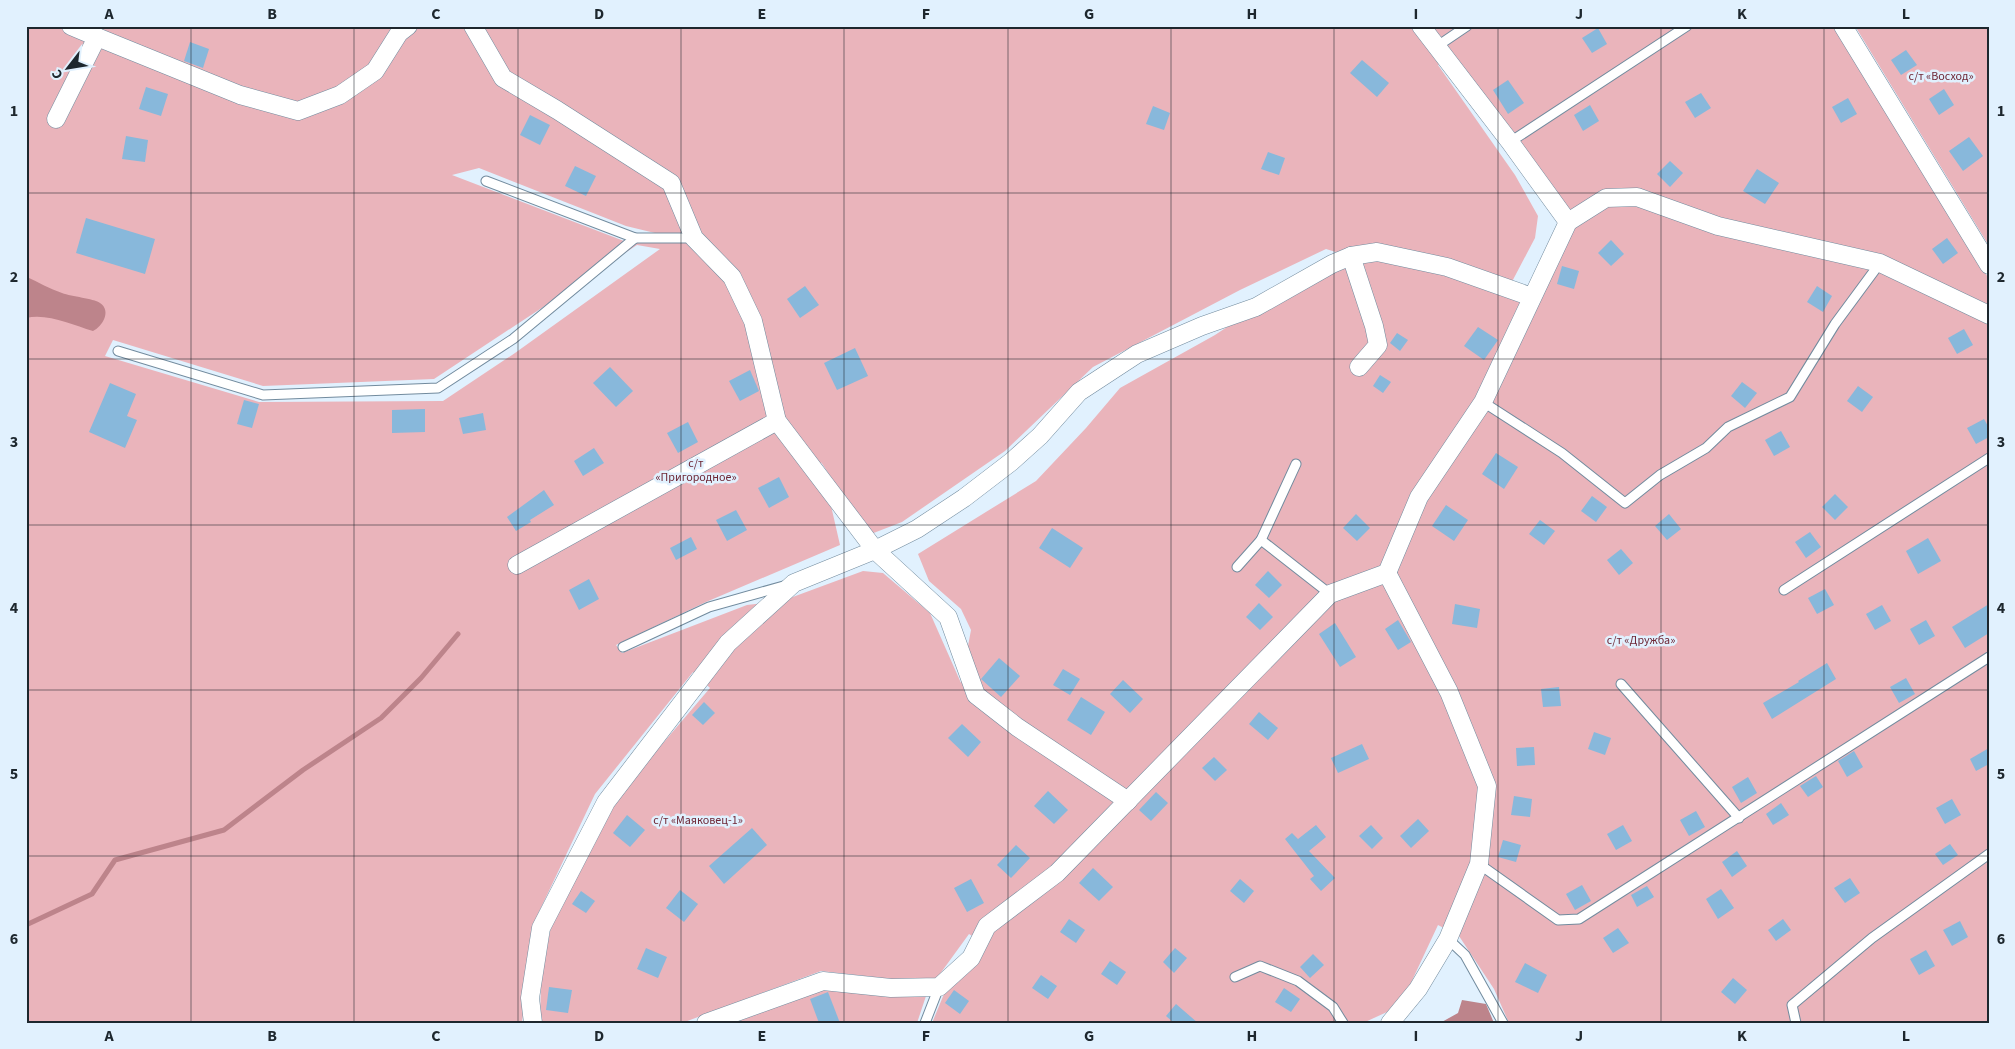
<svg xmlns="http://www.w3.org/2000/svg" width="2015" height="1049" viewBox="0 0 2015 1049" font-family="'Source Sans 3',sans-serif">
<rect width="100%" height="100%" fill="#e1f1fe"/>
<g fill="#eab4bb" fill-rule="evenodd">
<path d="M26,26H1833L1989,279V1023H1509L1494,989L1459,936L1438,925L1409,987L1387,1012L1363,1023H932L944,994L976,964L984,943L969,934L937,978L891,979L821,971L682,1023H540L541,979L551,926L612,803L710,688L693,672L595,794L537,916L525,995L522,1023H26ZM1452,56L1576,223L1536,309L1505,295L1535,238L1538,216L1515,175L1438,65ZM479,168L626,226L655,233L624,241L452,175ZM637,245L660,249L515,353L443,401L259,402L105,356L113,340L263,386L434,379ZM1326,249L1339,253L1215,335L1120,388L1086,428L1036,481L918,554L929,581L961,609L971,630L961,683L930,613L883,573L863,571L782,601L747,605L622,653L616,645L706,602L840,545L821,462L863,527L871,534L902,522L1005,451L1093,367L1240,290Z"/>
<path d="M1855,26H1989V246Z"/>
<path d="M827,985L926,996L917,1023H724Z"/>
</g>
<g fill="#bd848b">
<path d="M27,277C38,282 50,289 62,293C72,297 93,298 100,303C112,311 102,327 93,331C72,325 48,313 26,318Z"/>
<path d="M1462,1000L1486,1004L1494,1023H1440L1458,1013Z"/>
</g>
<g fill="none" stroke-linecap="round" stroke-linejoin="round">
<path stroke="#bd848b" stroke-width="5" d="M26,925L92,894L115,860L224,830L303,770L381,718L421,678L458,634"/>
</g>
<g fill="#88b8db">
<path d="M1598,28L1607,44L1592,53L1582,38Z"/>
<path d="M190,42L209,49L203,68L184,61Z"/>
<path d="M1906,50L1917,65L1901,75L1891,60Z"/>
<path d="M1362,60L1389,83L1377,97L1350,73Z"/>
<path d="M1508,80L1524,103L1508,114L1493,90Z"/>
<path d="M146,87L168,94L161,116L139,109Z"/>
<path d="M1944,89L1954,105L1939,115L1929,99Z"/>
<path d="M1701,93L1711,108L1695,118L1685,102Z"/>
<path d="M1848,98L1857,114L1841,123L1832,107Z"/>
<path d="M1590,105L1599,121L1583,131L1574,115Z"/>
<path d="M1153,106L1170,113L1164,130L1146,124Z"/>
<path d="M530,115L550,125L540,145L520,135Z"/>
<path d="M126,136L148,140L145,162L122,159Z"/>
<path d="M1969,137L1983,156L1963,171L1949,151Z"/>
<path d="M1268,152L1285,158L1279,175L1261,169Z"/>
<path d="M1670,161L1683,173L1670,187L1657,174Z"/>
<path d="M575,166L596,176L586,196L565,186Z"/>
<path d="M1757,169L1779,183L1765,204L1743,191Z"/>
<path d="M86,218L155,239L145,274L76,253Z"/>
<path d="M1947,238L1958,253L1943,264L1932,249Z"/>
<path d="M1611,240L1624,254L1611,266L1598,253Z"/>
<path d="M1562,266L1579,271L1574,289L1557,284Z"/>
<path d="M805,286L819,305L800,318L787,299Z"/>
<path d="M1817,286L1832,296L1823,312L1807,302Z"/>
<path d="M1478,327L1498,340L1484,360L1464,346Z"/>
<path d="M1964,329L1973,345L1957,354L1948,338Z"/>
<path d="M1397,333L1408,340L1400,351L1390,343Z"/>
<path d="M855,348L868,376L837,390L824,363Z"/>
<path d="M610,367L633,391L616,407L593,383Z"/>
<path d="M750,370L759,391L740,401L729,381Z"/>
<path d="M1380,375L1391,382L1383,393L1373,386Z"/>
<path d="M1742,382L1757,393L1745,408L1731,396Z"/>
<path d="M110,383L136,394L127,416L137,420L125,448L89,432Z"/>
<path d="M1858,386L1873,397L1862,412L1847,401Z"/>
<path d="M244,400L259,404L252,428L237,424Z"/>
<path d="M425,409V432L392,433V410Z"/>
<path d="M483,413L486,430L463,434L459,418Z"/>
<path d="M1984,419L1989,428V437L1976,444L1967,428Z"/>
<path d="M688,422L698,442L678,453L667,433Z"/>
<path d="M1781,431L1790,447L1774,456L1765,440Z"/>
<path d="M594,448L604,463L583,476L574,461Z"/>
<path d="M1496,453L1518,467L1504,489L1482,474Z"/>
<path d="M779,477L789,497L769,508L758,488Z"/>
<path d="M544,490L554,505L530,520L531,522L516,531L507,517Z"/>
<path d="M1835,494L1848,507L1835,520L1822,507Z"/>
<path d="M1592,496L1607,507L1596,522L1581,511Z"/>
<path d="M1446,505L1468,520L1454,541L1432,526Z"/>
<path d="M736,510L747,530L727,541L716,520Z"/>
<path d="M1356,514L1370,528L1357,541L1343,528Z"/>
<path d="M1669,514L1681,529L1667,540L1655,526Z"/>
<path d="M1540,520L1555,531L1544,545L1529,534Z"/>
<path d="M1052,528L1083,548L1070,568L1039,548Z"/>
<path d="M1810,532L1821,547L1806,558L1795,542Z"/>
<path d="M691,537L697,549L676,560L670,548Z"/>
<path d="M1928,538L1941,561L1918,574L1906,551Z"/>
<path d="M1621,549L1633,563L1619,575L1607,560Z"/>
<path d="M1268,571L1282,585L1269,598L1255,585Z"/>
<path d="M589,579L599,599L579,610L569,590Z"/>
<path d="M1825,589L1834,605L1817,614L1808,598Z"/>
<path d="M1259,603L1273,617L1260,630L1246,617Z"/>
<path d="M1455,604L1480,609L1477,628L1452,624Z"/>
<path d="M1989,604V633L1965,648L1952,627Z"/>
<path d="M1882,605L1891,621L1875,630L1866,614Z"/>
<path d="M1398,620L1411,642L1398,650L1385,629Z"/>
<path d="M1926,620L1935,636L1919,645L1910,629Z"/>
<path d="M1335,623L1356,657L1340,667L1319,634Z"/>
<path d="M999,658L1020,676L1001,697L981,679Z"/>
<path d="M1827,663L1836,679L1772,719L1763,703L1799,682L1798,681Z"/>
<path d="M1063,669L1080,679L1070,695L1053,685Z"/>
<path d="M1906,678L1915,694L1899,703L1890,687Z"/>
<path d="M1123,680L1143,699L1130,713L1110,694Z"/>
<path d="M1559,687L1561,706L1543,707L1541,689Z"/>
<path d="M1081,697L1105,712L1091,735L1067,720Z"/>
<path d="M704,702L715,713L703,725L692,715Z"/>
<path d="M1259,712L1278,728L1268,740L1249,724Z"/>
<path d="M962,724L981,742L968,757L948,738Z"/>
<path d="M1594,732L1611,738L1605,755L1588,749Z"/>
<path d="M1362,744L1369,759L1338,773L1331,758Z"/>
<path d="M1534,747L1535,765L1517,766L1516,748Z"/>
<path d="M1989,748V764L1976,771L1970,759Z"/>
<path d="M1854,751L1863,767L1847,777L1838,761Z"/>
<path d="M1214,757L1227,770L1215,781L1202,768Z"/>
<path d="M1816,776L1823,787L1808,797L1800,786Z"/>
<path d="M1748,777L1757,793L1741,803L1732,787Z"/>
<path d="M1048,791L1068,810L1054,824L1034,806Z"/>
<path d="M1156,792L1168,803L1151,821L1139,810Z"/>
<path d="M1514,796L1532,799L1530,817L1511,815Z"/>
<path d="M1952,799L1961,815L1945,824L1936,808Z"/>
<path d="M1781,803L1789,815L1773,825L1766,814Z"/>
<path d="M1696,811L1705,827L1689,836L1680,820Z"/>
<path d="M627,815L645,830L630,847L613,833Z"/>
<path d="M1418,819L1429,831L1411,848L1400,836Z"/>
<path d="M1316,825L1326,837L1309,851L1335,878L1321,891L1310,879L1314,876L1285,839L1292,833L1298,839Z"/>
<path d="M1371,825L1383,838L1372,849L1359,836Z"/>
<path d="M1623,825L1632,841L1616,850L1607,834Z"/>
<path d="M752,828L767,845L724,884L709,866Z"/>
<path d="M1503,840L1521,845L1516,862L1498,857Z"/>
<path d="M1950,844L1958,855L1943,865L1935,854Z"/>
<path d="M1016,845L1030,858L1011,878L997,865Z"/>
<path d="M1737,851L1747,866L1732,877L1722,862Z"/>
<path d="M1093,868L1113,887L1099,901L1079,883Z"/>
<path d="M1850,878L1860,893L1845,903L1834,888Z"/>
<path d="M971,879L984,903L967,912L954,888Z"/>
<path d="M1240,879L1254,891L1244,903L1230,891Z"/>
<path d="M1582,885L1591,901L1575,910L1566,894Z"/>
<path d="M1647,886L1654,897L1637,907L1631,895Z"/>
<path d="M1721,889L1734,908L1718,919L1706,899Z"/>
<path d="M680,890L698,904L684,922L666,908Z"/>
<path d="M581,891L595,901L586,913L572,904Z"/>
<path d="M1069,919L1085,930L1076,943L1060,932Z"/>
<path d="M1783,919L1791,930L1776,941L1768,930Z"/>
<path d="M1960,921L1968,937L1952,946L1943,930Z"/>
<path d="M1618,928L1629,943L1613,953L1603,938Z"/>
<path d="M646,948L667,957L658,978L637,969Z"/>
<path d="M1175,948L1187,958L1174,973L1163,962Z"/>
<path d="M1926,950L1935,966L1919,975L1910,959Z"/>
<path d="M1313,954L1324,965L1310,978L1300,967Z"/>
<path d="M1110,961L1126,972L1117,985L1101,974Z"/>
<path d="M1525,963L1547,975L1538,993L1515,982Z"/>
<path d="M1041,975L1057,986L1048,999L1032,988Z"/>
<path d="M1733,978L1747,990L1735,1004L1721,992Z"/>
<path d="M549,987L572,990L568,1013L546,1010Z"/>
<path d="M1284,988L1300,999L1291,1012L1275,1002Z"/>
<path d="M954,990L969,1001L960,1014L945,1003Z"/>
<path d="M828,992L840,1023H819L810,999Z"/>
<path d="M1176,1004L1198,1023H1174L1166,1016Z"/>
</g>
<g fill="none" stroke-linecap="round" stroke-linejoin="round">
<g stroke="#728b9e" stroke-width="11">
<g id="lane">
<path d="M1436,47L1467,26"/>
<path d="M1510,142L1687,26"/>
<path d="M486,181L635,238H694"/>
<path d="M118,351L263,395L438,388L513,339L635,238"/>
<path d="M1483,402L1562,453L1625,503L1660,475L1706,448L1728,427L1790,397L1835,324L1880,263"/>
<path d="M1261,540L1296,464"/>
<path d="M1237,567L1261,540L1330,594"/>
<path d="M1784,590L1989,458"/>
<path d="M623,647L709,607L787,585"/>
<path d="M1621,684L1739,818"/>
<path d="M1479,864L1558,920L1579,919L1989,657"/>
<path d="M1448,939L1465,955L1503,1023"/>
<path d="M1235,977L1260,966L1298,981L1333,1007L1343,1023"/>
<path d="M925,1023L939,987"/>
<path d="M1796,1023L1792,1005L1872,938L1989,854"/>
</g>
</g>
<g stroke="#728b9e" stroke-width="19">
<g id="street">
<path d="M473,26L503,78L557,110L671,183L694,238L732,277L753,321L777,421L875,550L948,617L976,695L1017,727L1128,801"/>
<path d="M1421,26L1510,142L1568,222"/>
<path d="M1843,26L1989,265"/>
<path d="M97,37L240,95L298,111L340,95L375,71L399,33L408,26"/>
<path d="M56,119L97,37L71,26"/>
<path d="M1351,256L1374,326L1378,345L1359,367"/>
<path d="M517,565L777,421"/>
<path d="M1387,573L1449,692L1487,786L1479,864L1448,939L1418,989L1390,1023"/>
<path d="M533,1023L530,998L541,928L606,802L728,643L794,583L875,550L917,529L964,498L1011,462L1040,436L1079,392L1137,354L1202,326L1256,307L1332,264L1351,256L1377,252L1447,267L1532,297"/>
<path d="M706,1023L823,981L891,988L939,987L971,958L987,926L1057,873L1330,594L1387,573L1419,497L1483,402L1568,222L1606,198L1637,197L1718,226L1880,263L1989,315"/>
</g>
</g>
<use href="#lane" stroke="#fff" stroke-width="9"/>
<use href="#street" stroke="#fff" stroke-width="18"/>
</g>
<path fill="none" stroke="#1d272e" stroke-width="1" stroke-opacity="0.55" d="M191,26V1023M354,26V1023M518,26V1023M681,26V1023M844,26V1023M1008,26V1023M1171,26V1023M1334,26V1023M1498,26V1023M1661,26V1023M1824,26V1023M26,193H1989M26,359H1989M26,525H1989M26,690H1989M26,856H1989"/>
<g text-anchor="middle" stroke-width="5" stroke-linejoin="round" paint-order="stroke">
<g font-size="12" fill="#6e2736" stroke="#e1f1fe">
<text x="1941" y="80">с/т «Восход»</text>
<text x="696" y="467">с/т<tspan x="696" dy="14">«Пригородное»</tspan></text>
<text x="1641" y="644">с/т «Дружба»</text>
<text x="698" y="824">с/т «Маяковец-1»</text>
</g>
</g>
<rect width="2015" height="1049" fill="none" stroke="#e1f1fe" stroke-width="55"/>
<g transform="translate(68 68) rotate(239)" stroke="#e1f1fe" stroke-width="4" paint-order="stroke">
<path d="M0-4L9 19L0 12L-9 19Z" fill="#1d272e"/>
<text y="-8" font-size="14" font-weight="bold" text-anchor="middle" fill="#1d272e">С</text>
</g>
<rect x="28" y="28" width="1960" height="994" fill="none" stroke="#1d272e" stroke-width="2"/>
<g font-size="16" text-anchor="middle" font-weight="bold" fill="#1d272e">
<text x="109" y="19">A</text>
<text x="272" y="19">B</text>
<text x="436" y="19">C</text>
<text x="599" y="19">D</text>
<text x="762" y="19">E</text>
<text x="926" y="19">F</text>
<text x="1089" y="19">G</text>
<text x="1252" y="19">H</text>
<text x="1416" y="19">I</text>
<text x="1579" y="19">J</text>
<text x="1742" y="19">K</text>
<text x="1906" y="19">L</text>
<text x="14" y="116">1</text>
<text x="2001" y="116">1</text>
<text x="14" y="282">2</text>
<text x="2001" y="282">2</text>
<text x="14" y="447">3</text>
<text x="2001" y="447">3</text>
<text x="14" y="613">4</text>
<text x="2001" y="613">4</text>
<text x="14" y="779">5</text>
<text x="2001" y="779">5</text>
<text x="14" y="944">6</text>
<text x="2001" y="944">6</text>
<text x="109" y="1041">A</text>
<text x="272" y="1041">B</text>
<text x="436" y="1041">C</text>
<text x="599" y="1041">D</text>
<text x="762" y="1041">E</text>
<text x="926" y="1041">F</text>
<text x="1089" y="1041">G</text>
<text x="1252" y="1041">H</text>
<text x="1416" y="1041">I</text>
<text x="1579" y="1041">J</text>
<text x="1742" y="1041">K</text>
<text x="1906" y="1041">L</text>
</g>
</svg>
